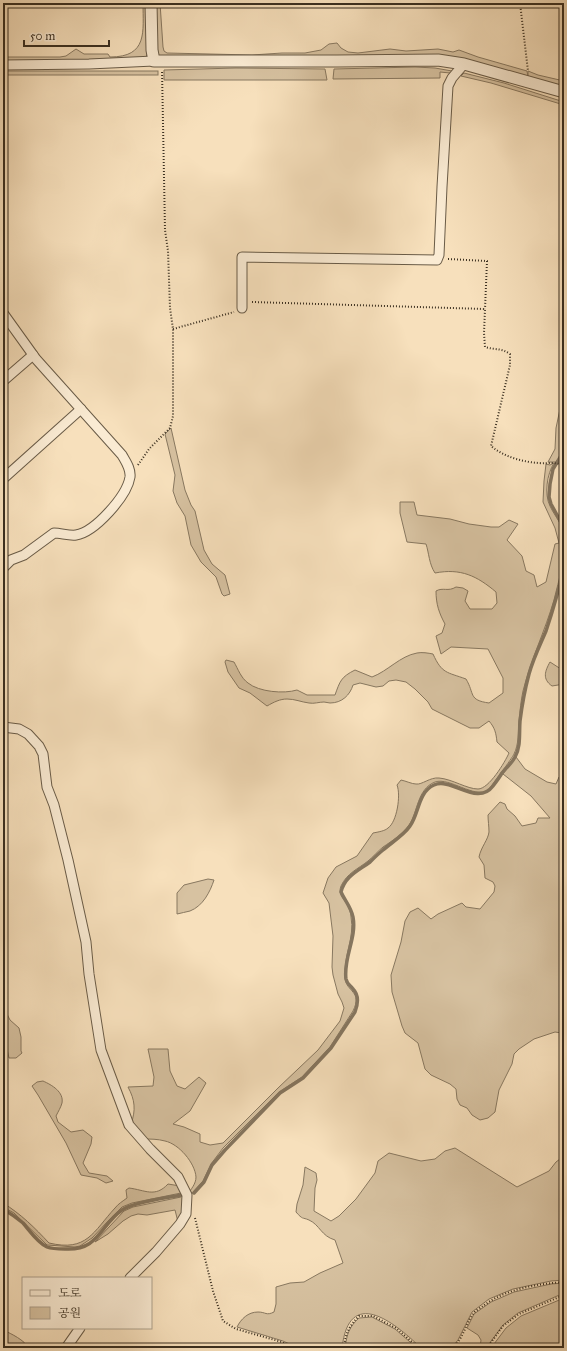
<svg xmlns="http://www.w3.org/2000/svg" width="567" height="1351" viewBox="0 0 567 1351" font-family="'IM FELL Great Primer','Noto Serif KR',serif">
<rect width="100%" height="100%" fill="#f7e0bc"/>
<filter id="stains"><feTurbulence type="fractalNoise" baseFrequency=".005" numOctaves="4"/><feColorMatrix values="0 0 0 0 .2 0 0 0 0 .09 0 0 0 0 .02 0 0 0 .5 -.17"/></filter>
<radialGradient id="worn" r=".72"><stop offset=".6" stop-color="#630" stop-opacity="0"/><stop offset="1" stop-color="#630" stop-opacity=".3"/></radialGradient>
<g fill="#d7c2a1" stroke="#887860">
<path d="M143,3H149L148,53L145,58L3,63V57H60L66,56L76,49L84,54H108L110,57C148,57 143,32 143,3Z"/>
<path d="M155,3H160L163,47L164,51L167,53L252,55L282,53H305L321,50L329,44L337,43L341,48L348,52L358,53L390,49L406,51L438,49L453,52L459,50L478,57L527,71L528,77V71L538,75L564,81V88L483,66L161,58L158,55L156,50Z"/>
<path d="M415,67L435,68L452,71L450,73L440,72V78L333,79L334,69Z"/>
<path d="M236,68L325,69L327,80H164V70Z"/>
<rect x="3" y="71" width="155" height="4"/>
<path d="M464,73L504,83L564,102V105L491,83L461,76Z"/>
<path d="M564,390L563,421L564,444L562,454L556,462H548L555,449L556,428Z"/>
<path d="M171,428L185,490L191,505L195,511L204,550L212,564L225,575L230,594L224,596L222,594L216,577L201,562L191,545L185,516L177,503L173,491L175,475L165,434Z"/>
<path d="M554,463C547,474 544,494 550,506C555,517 563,524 564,536C566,558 559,579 554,600C545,631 531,659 523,691C521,700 520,711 519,721C518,732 519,744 514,754C513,757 490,788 488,790C474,799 450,777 435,782C417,789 418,812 409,825C403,834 392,841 383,847C378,851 373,857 368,861C358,869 347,873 341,886C338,894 343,898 347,904C349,908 351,913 351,917C355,937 343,957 345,978C346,992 363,991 353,1011L330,1047L302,1077L279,1092L223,1148L211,1164L203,1181L193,1192V1193L188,1194C191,1189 196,1184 196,1177C195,1163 179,1144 165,1141C158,1139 150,1139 143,1139L131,1124C136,1110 135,1100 128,1087L153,1086L154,1077L148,1049H168L170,1071L177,1086L185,1089L199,1077L206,1083L190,1111L173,1124L184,1127L200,1134V1142L210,1145L223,1143L278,1088L318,1050L340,1021L344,1008L342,1002L338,994L333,975L332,967L333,936L329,903L323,893L328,878L336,867L357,856L373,833C378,832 385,831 388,828C397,822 401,795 397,785L401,780C406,781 412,784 416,784C422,785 430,777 439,778C452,779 467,789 478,789C489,789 505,762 509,753L497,742C496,733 495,728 489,721L479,728H470L432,709L428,702L415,689L406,682L396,680L389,681L383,686L376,687L360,683L353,685C350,695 342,703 330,703C328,703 326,702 324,702C319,702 314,704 309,703C301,702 295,699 287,699C280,699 274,702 267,706L250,693L239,688L228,672L225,662L226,660L234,662C238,669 241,678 248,683C259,692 284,694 297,690L307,695H335C340,681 341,677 355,670L372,677C388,671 400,656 417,653C422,652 428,653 433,654C442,674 447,672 466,679C475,694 468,700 489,703L503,693V678L488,649L451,647L441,654L436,636L442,633L445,624C439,613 436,604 436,591C443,587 448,592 456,587L463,588L468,591L465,601L470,609H492L497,603L496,592C477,576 461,568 435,573C429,564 429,553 426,544L407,542L400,513V502H414L417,515L450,519L469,524L491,527H499L509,520L518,524L507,540L522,556L526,571L534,575L537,587L546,582L555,544L559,543L555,528L543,502L544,481L546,464L550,465Z"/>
<path d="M550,662L564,671V684L552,686C542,679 545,671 550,662Z"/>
<path d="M516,757L525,769L547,782L556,784L559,777L564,775V1031L562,1033L555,1032L534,1039L519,1049L514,1054L512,1064L499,1090L495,1112L488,1118L480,1120L472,1115L467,1108L460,1105L457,1099L456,1089L450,1084L431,1075L425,1069L418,1043L405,1033L402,1026L392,992L391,975L401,942L405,921L410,912L418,908L431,919L438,914L462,903L466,907L480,909L494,892L495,886L493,882L485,878L484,865L479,857C481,847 488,840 489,832C489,827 488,820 488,815L500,802L505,804L507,809L515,816L522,826L536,823L538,818H550L531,796L503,774Z"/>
<path d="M208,879L214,880C210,892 203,906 190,911C186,912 181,913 177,914V893L184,885Z"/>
<path d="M3,1006L10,1020L19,1028L21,1037V1051L22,1053L16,1058H9L3,1031Z"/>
<path d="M43,1081C52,1085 64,1092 62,1103C61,1107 58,1112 56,1116L58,1122L71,1132L83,1130L92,1137L91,1144L83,1163L89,1173L107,1176L113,1181L106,1183L97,1178L81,1175L66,1143L38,1095L32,1086L37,1082Z"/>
<path d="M455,1148L517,1187L549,1171L556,1162L564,1156V1280L551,1281L513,1289L489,1299L472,1312L458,1340L452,1347L448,1348H425L420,1347C394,1322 349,1286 342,1348H298L283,1341L237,1327C241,1319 248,1312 258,1312C266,1312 266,1316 274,1312L276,1304V1287L290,1283L304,1282L320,1273L343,1263L335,1240C321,1236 320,1225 309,1220C302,1217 303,1220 296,1212L297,1204L303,1185L305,1167L316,1173L317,1180L315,1188L314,1211L331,1221L339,1216L356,1199L375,1173L378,1161L389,1153L421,1161L435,1159L445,1151Z"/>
<path d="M168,1184L180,1186C186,1199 185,1210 178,1222L175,1210L147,1215L138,1214L131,1216L123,1221L108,1234L95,1242L124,1211L133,1207L181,1197V1193L132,1203L122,1207L109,1220L92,1238L80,1246L75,1247L47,1245L14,1213L3,1207V1203C21,1214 35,1228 49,1243C87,1252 93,1232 115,1208C118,1204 123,1201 127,1198L126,1190L129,1188C145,1190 155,1198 168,1184Z"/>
<path d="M564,1283V1293L518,1313L503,1325L486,1348H480L481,1340L478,1335L467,1328L474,1314L491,1302L514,1292L551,1284Z"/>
<path d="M564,1298V1348H491L506,1328L521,1316Z"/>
<path d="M372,1317L395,1329L417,1348H345C347,1334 349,1327 359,1318Z"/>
<path d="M3,1330C12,1334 24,1340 29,1348H3Z"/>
</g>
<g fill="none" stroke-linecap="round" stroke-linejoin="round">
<g stroke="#85755e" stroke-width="3.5">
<path d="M564,451L553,469L550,484L549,497L551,504L564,528"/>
<path d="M194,1193L204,1182L212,1165L225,1150L280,1093L303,1078L331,1048L355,1012C358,1004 359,995 353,989C350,985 347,984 346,979C343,958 357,938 353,917C351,907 345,901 341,892C345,876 358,871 370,862C374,858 378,854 383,850C391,843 404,835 410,826C419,814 418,792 434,785C452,777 477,807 493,786C496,782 499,778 502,773C506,768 512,763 515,757C521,747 519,733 520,721C522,705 525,689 529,674C533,659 540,645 546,631C553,610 559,589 564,567"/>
<path d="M3,1209C10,1213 17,1218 23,1223C30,1231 37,1242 47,1247C52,1249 59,1249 65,1249C99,1251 100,1225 122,1210C133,1202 167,1198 181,1195"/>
</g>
<g stroke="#695b47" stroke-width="11">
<g id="minor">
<path d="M3,65L89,64L154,61"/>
<path d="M242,308V257L437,260L439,255L442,187L448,86L452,78L464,64"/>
<path d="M3,313L36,359L122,455C126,462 131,469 130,477C127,496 95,532 76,535C69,536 61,533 54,533L24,555L11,560L3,568"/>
<path d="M3,381L33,355"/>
<path d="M3,479L81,409"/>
<path d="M3,727L19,729L28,734L39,746L43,754L47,787L54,805L68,860L86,942L89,974L101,1050L129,1125L150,1149L178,1177L187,1195L186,1214L180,1224L156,1252L130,1278"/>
<path d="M66,1348L80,1328"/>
</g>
</g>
<g stroke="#695b47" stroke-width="13">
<path id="tertiary" d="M151,3L152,50L154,61H337L438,60L464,64L564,92"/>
</g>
<g stroke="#3a2f20" stroke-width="2" stroke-dasharray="1 2" stroke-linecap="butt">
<path d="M520,3L528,71"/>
<path d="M448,259L487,261L485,309"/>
<path d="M252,302L485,309L484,333L485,347C495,350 502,348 510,354V365L491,446C504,457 523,462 539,463C549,464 554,461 564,466"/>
<path d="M173,329L234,312"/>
<path d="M138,465L149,449L170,428L173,416V329L170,308L168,251L165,230L162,70"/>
<path d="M195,1218L213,1291L223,1321L236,1329L282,1342L293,1348"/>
<path d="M344,1348C345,1334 349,1326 359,1316H373L396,1328L419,1348"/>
<path d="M453,1348C464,1337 465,1325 473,1314C475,1311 480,1308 483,1306C505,1289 537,1284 564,1282"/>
<path d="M487,1348L503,1326L519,1314L564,1295"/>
</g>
<use href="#minor" stroke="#faebd3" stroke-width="9"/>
<use href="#tertiary" stroke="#faebd3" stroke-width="11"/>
</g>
<rect width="567" height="1351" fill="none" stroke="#f7e0bc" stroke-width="16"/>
<rect x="4" y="4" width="559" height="1343" fill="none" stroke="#3a2f20" stroke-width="2"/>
<rect x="8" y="8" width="551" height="1335" fill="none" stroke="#3a2f20"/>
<rect x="22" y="1277" width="130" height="52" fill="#faebd3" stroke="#ada08b"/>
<rect x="30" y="1290" width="20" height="6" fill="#faebd3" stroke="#ada08b"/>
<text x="58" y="1297" font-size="12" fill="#3a2f20">도로</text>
<rect x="30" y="1307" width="20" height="12" fill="#d7c2a1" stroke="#ada08b"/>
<text x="58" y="1317" font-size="12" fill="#3a2f20">공원</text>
<path d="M24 40v6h85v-6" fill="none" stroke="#3a2f20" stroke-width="2"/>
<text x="30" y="40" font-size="12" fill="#3a2f20" stroke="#faebd3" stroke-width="3" paint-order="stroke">50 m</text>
<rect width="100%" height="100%" filter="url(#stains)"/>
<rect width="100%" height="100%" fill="url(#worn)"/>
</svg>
